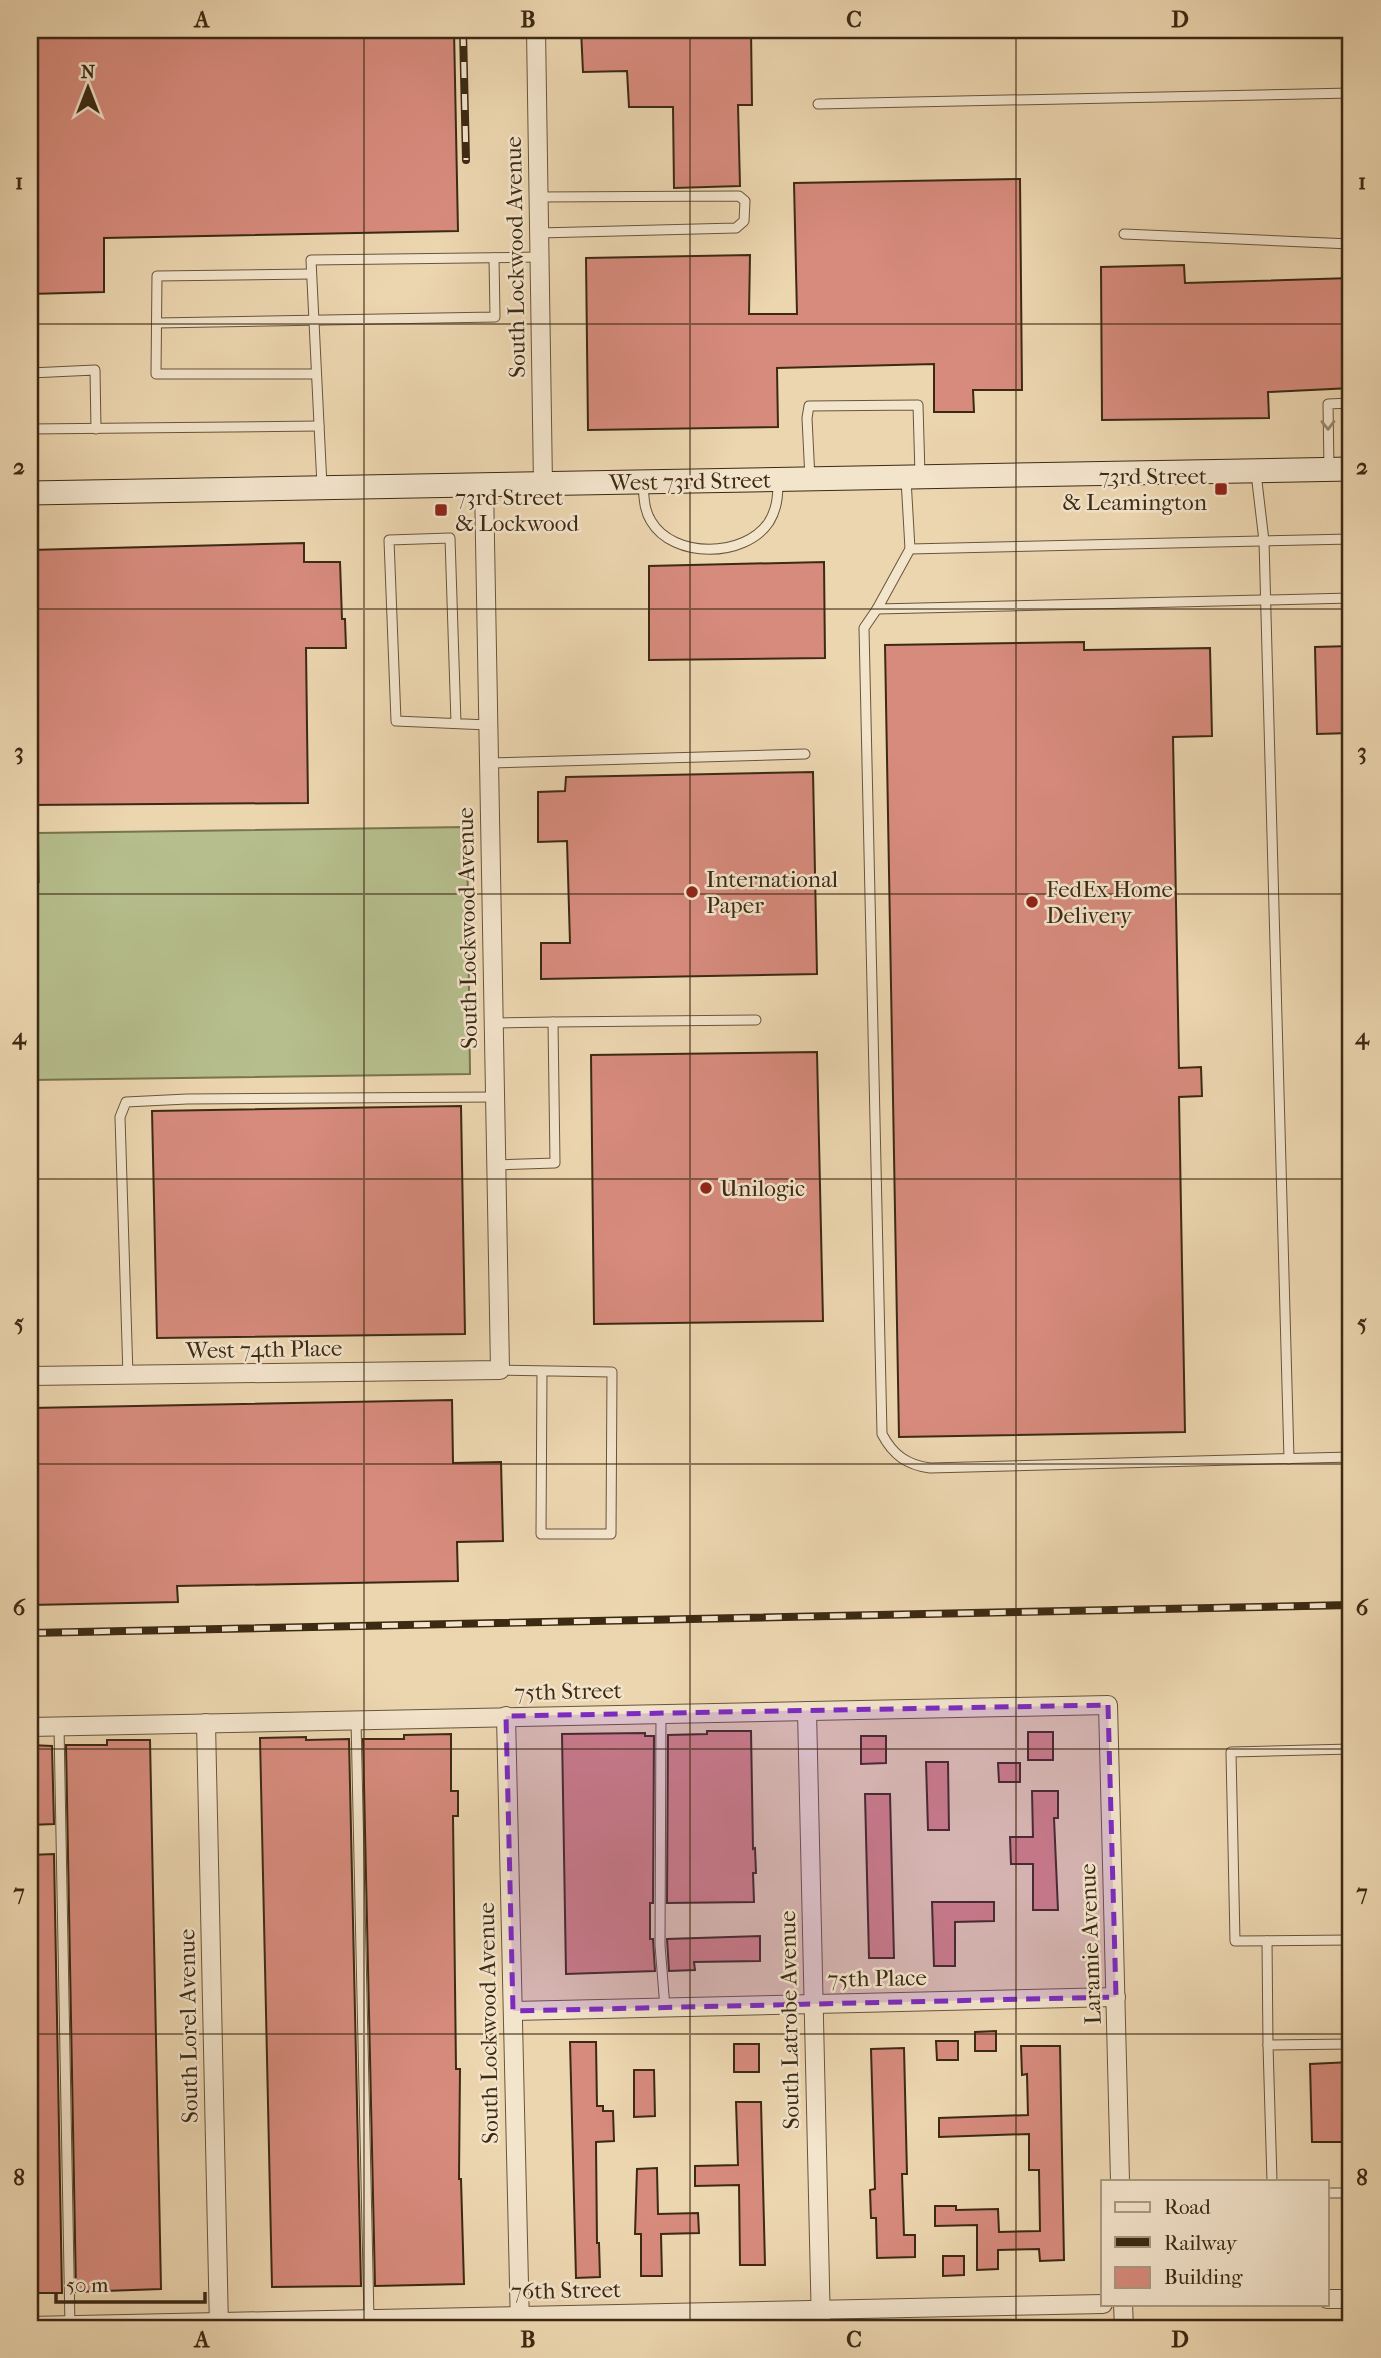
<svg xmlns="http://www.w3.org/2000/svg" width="1381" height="2358" viewBox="0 0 1381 2358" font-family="'IM FELL French Canon',serif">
<rect width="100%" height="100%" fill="#ecd6b0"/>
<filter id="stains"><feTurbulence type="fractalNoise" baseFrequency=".00286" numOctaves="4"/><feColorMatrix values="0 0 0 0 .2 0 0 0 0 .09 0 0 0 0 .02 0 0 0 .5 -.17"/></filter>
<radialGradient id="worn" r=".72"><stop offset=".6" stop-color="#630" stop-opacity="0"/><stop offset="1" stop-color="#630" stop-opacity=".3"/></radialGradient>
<path fill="#b6be8d" stroke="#797450" stroke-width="2" d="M467,827L470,1074L30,1080V882H39L38,833Z"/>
<g fill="#d78b7d" stroke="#3c2a13" stroke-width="2">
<path d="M30,30H454L458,231L104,238V292L30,294Z"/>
<path d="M581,30H751L752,105H738L740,186L674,188L673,107H629L627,71L583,72Z"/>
<path d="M1020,179L1022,390H973L974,412H934V364L777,368L778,427L588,430L586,258L750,255L749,314H797L794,183Z"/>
<path d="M1184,265L1185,283L1351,278V388L1268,392L1269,418L1102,420L1101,267Z"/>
<path d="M304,543V562H340L342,619H345L346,648H306L308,803L30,805V550Z"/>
<path d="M824,562L825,658L649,660V566Z"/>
<path d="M1084,642V650L1210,648L1212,736L1173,737L1179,1068L1201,1067L1202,1096L1179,1097L1185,1432L899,1437L885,645Z"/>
<path d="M1351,646V733L1317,734L1315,647Z"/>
<path d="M813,772L817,974L541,979V943H570L567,841L538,842V792L565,791L566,777Z"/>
<path d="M817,1052L823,1321L594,1324L591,1055Z"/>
<path d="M461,1106L465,1334L157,1338L152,1111Z"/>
<path d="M452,1400L453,1463L501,1462L503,1541L457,1542L458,1581L177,1586L178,1602L30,1605V1408Z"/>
<path d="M707,1731H751L753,1849L755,1848L756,1873H753L754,1902L667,1903L668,1735L707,1734Z"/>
<rect x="1028" y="1732" width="25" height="28"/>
<path d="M645,1733V1736H654L653,1903H650V1939H653L655,1971L566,1974L562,1734Z"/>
<path d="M451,1734V1791H458V1816H453L456,2069H460L459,2179H461L464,2284L375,2286L363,1739H404V1735Z"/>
<path d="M861,1736H886V1763L861,1764Z"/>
<path d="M306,1737V1740L349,1739L361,2286L272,2287L260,1738Z"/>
<path d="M107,1740H150L161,2289L76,2292L66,1745H107Z"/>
<path d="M30,1745L52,1746L54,1824L30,1825Z"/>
<path d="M926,1762H948L949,1830H928Z"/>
<path d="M998,1763H1020V1782H999Z"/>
<path d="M1032,1791H1058V1818H1054L1058,1910H1033V1864H1011L1010,1837H1033Z"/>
<path d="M865,1794H890L894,1958H869Z"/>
<path d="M54,1854L62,2293H30V2270H34L31,2189L32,2161H35L33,2127H30V2105L33,2104L30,2053H34L30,1960V1855Z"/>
<path d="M932,1902H994V1921L955,1922V1966H934Z"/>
<path d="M760,1936V1961L694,1962L695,1970L669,1971L667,1939Z"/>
<path d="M996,2031V2051H975V2032Z"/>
<path d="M936,2041H958V2060H937Z"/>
<path d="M570,2042H596L597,2106H603V2111H613L614,2141L596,2142L597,2243H599L600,2277L576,2278Z"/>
<rect x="734" y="2044" width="25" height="28"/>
<path d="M1021,2046H1060L1064,2260L1040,2261L1039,2249L998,2250V2269L977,2270V2225L935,2226V2206H956V2210L998,2209L999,2232L1040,2231L1039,2170H1029V2134L939,2137V2118L1028,2115L1027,2074L1022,2075Z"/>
<path d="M904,2048L907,2174H902L904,2235H915V2257L877,2258L876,2218H871L870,2190L875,2189L871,2049Z"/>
<path d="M1351,2062V2142H1312L1310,2064Z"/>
<path d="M634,2070H654L655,2116L634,2117Z"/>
<path d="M736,2102H761L765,2265H740L739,2185L695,2186V2166L738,2165Z"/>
<path d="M657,2168L658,2214L698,2213L699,2233L661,2234L662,2276H641V2234H635L637,2169Z"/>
<path d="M943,2256H964V2275L943,2276Z"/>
</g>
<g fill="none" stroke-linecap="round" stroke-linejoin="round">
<g stroke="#68553a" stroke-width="11">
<g id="lane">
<path d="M818,104L1351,93"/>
<path d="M539,197L739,196L745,201L744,221L736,228L539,233"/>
<path d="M1124,234L1351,244"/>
<path d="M311,274L157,276L156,374H316"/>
<path d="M157,323L495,317L494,258"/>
<path d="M30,373L95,370L96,429"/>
<path d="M30,429L319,426"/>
<path d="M1329,469L1328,404L1351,403"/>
<path d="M1256,473L1264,541L1289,1459"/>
<path d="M810,479L807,418L809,406L918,405L920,475"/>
<path d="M906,479L910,549L877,609L1351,598"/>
<path d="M643,484C644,497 644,510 651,521C673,559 745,558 769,522C777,509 778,496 778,481"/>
<path d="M322,486L311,260L540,257"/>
<path d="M910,549L1351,539"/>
<path d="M877,609L864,628L882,1434C893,1455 907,1465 930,1468L1351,1457"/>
<path d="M456,723L450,538L389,540L396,721L488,725"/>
<path d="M489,763L805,754"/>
<path d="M553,1022L756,1020"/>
<path d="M494,1023L553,1022L555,1163L496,1165"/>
<path d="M500,1370L612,1372L611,1534H541L542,1371"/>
<path d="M128,1376L120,1117L126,1102L187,1099L495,1097"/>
<path d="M661,1713L660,1945L665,2008"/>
<path d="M356,1720L369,2319"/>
<path d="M59,1726L70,2327"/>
<path d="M1351,1749L1231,1752L1235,1941L1351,1940"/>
<path d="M1267,1941L1268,2045"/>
<path d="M1272,2181L1268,2045L1351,2044"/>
<path d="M1327,2193H1351"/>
<path d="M673,2313L674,2328"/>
</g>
</g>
<g stroke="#68553a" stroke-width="20">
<g id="street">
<path d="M536,30L543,484"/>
<path d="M30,1376L500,1370L484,485"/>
<path d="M807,1711L821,2328"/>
<path d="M506,1716L520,2328"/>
<path d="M206,1723L219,2328"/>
<path d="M30,1727L1108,1705L1120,2181"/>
<path d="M513,2011L1116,1997"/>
<path d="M1327,2299H1351"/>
<path d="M1123,2304L1124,2328"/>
<path d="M30,2326L1103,2304"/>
</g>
</g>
<g stroke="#3c2a13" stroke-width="25">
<path id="secondary" d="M30,493L1351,469"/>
</g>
<use href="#lane" stroke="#f3e4cc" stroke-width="9"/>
<use href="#street" stroke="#f3e4cc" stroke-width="18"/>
<use href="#secondary" stroke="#f3e4cc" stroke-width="23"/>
<g stroke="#3c2a13" stroke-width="8">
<g id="rail">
<path d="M463,30L466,160"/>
<path d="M30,1633L1351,1605"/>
</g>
</g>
<use href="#rail" stroke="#f3e4cc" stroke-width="5" stroke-dasharray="16" stroke-linecap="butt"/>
</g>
<defs><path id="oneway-chevron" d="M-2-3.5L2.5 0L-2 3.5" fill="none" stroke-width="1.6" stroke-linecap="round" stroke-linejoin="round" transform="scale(1.75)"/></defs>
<use stroke="#988770" href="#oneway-chevron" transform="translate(1328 425) rotate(89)"/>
<path fill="#7b2cbf" fill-opacity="0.2" stroke="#7b2cbf" stroke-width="5" stroke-dasharray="14 9" stroke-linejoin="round" d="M1108,1705L1116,1997L513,2011L506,1716Z"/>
<path fill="none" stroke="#3c2a13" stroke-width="2" stroke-opacity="0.55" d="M364,30V2328M690,30V2328M1016,30V2328M30,324H1351M30,609H1351M30,894H1351M30,1179H1351M30,1464H1351M30,1749H1351M30,2034H1351"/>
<g fill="#8f2418" stroke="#f3e4cc" stroke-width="2.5">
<rect x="1214" y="482" width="14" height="14" rx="3.5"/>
<rect x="434" y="503" width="14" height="14" rx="3.5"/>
<circle cx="692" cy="892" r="7"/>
<circle cx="1032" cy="902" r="7"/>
<circle cx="706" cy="1188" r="7"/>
</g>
<g text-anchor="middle" stroke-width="5" stroke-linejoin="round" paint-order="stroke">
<g font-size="23" fill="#3c2a13" stroke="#f3e4cc">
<text transform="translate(515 257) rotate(-91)" y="8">South Lockwood Avenue</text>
<text transform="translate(690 481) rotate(-1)" y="8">West 73rd Street</text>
<text transform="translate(467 928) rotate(-91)" y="8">South Lockwood Avenue</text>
<text transform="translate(264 1349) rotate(-1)" y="8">West 74th Place</text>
<text transform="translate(568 1691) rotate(-1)" y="8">75th Street</text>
<text transform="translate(1090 1944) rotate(-92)" y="8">Laramie Avenue</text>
<text transform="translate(877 1978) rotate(-1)" y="8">75th Place</text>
<text transform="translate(789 2020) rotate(-91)" y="8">South Latrobe Avenue</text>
<text transform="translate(488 2023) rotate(-91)" y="8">South Lockwood Avenue</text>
<text transform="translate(188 2026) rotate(-91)" y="8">South Lorel Avenue</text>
<text transform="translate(566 2290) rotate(-1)" y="8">76th Street</text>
</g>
<g font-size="23" fill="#3c2a13" stroke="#f3e4cc" text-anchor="start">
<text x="1207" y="484" text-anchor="end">73rd Street<tspan x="1207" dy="26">&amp; Leamington</tspan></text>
<text x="455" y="505">73rd Street<tspan x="455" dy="26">&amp; Lockwood</tspan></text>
<text x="706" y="887">International<tspan x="706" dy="26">Paper</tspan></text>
<text x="1046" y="897">FedEx Home<tspan x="1046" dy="26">Delivery</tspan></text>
<text x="720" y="1196">Unilogic</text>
</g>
</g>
<rect width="1381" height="2358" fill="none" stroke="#ecd6b0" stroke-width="77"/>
<rect x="1101" y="2180" width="228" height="126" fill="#f3e4cc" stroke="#aa9a82" stroke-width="2"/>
<rect x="1115" y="2202" width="35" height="10" fill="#f3e4cc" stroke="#aa9a82" stroke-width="2"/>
<text x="1164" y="2214" font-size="21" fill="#3c2a13">Road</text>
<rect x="1115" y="2237" width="35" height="10" fill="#3c2a13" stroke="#aa9a82" stroke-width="2"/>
<text x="1164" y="2250" font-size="21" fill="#3c2a13">Railway</text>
<rect x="1115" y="2267" width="35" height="21" fill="#d78b7d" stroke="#aa9a82" stroke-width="2"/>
<text x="1164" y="2284" font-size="21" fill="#3c2a13">Building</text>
<g transform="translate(88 88)" stroke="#f3e4cc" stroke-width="5" paint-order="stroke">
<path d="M0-5L12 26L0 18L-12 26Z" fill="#3c2a13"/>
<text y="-10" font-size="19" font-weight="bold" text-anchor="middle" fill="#3c2a13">N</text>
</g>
<path d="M56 2292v10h149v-10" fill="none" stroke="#3c2a13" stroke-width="3.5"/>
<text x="66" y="2292" font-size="21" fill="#3c2a13" stroke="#f3e4cc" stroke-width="5" paint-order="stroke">50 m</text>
<rect x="38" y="38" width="1304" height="2282" fill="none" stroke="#3c2a13" stroke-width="2.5"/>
<g font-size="23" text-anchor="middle" font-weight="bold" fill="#3c2a13">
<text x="202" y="27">A</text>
<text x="528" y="27">B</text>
<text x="854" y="27">C</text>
<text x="1180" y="27">D</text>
<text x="19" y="189">1</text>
<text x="1362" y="189">1</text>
<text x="19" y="474">2</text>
<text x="1362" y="474">2</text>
<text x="19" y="759">3</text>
<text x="1362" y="759">3</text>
<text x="19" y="1044">4</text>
<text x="1362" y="1044">4</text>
<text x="19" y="1330">5</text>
<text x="1362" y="1330">5</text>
<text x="19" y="1615">6</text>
<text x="1362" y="1615">6</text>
<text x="19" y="1900">7</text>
<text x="1362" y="1900">7</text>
<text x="19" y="2185">8</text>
<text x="1362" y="2185">8</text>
<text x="202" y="2347">A</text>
<text x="528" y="2347">B</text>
<text x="854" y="2347">C</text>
<text x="1180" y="2347">D</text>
</g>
<rect width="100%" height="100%" filter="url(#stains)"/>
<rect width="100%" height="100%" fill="url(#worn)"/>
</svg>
